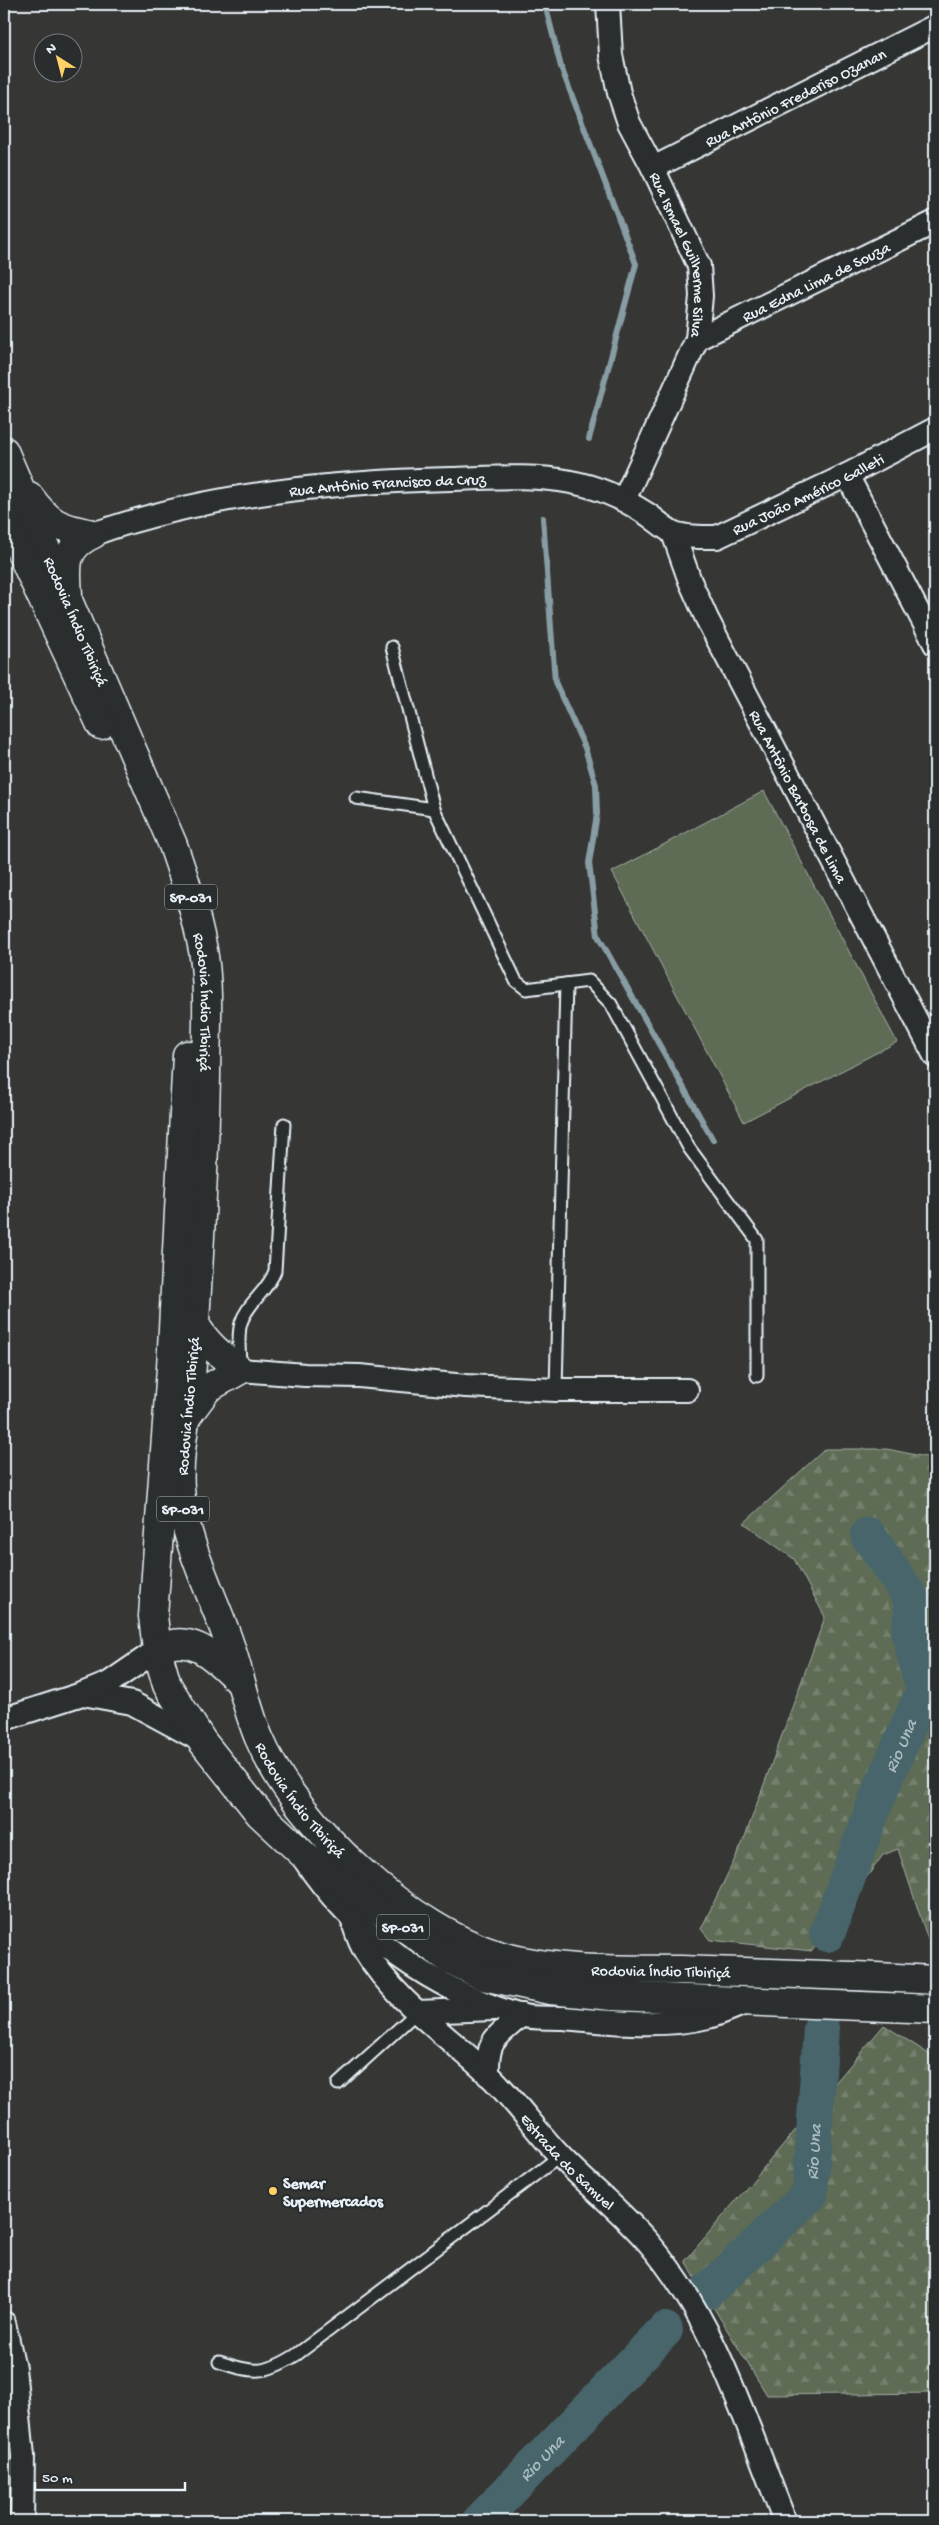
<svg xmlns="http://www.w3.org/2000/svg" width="939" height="2525" viewBox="0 0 939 2525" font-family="'Gochi Hand',sans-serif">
<defs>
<pattern id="forest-firs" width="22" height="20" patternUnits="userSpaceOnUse" patternTransform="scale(1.25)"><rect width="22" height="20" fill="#5e6c54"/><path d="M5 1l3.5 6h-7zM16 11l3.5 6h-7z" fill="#75816d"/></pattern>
</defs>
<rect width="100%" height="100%" fill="#363634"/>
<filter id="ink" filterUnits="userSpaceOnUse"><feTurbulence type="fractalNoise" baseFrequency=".02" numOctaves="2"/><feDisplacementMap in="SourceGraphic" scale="10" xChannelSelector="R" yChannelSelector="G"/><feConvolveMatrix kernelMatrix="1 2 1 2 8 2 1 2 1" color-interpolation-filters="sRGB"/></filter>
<g filter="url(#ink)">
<path fill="#5e6c54" stroke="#a3aea6" d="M764,791L897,1042L744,1122L612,872Z"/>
<g fill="url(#forest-firs)" stroke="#a3aea6">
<path d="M825,1449H887L935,1459V1947L932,1952L898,1849L883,1855L812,1951L710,1940L701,1929L743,1842L825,1617L794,1559L744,1523Z"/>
<path d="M884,2025L935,2058V2393L767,2395L685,2261Z"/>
</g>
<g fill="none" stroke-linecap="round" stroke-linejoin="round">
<g stroke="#879da3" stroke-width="6">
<path d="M545,4L561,67L636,264L589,439"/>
<path d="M543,518L555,682L585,748L596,785L597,814L589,863L598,936L713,1140"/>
</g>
<g stroke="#47656a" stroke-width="36">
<path id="s1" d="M827,1934L876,1801L924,1690L909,1634L913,1601L868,1535"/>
<path id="s2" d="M706,2292L810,2194L821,2028"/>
<path id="s3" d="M480,2521L665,2330"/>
</g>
<g stroke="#e8f1f8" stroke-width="15">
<g id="lane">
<path d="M392,647L434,809"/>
<path d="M356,798L434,809L516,981L526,989L589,981L611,1004L689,1148L757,1240V1376"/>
<path d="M240,1366C240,1352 237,1336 241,1323C247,1303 268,1291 275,1271L284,1124"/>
<path d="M556,1390L566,984"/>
<path d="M338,2084L417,2012"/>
<path d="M219,2362C255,2373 264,2375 296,2355L560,2156"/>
</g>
</g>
<g stroke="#e8f1f8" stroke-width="26">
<g id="street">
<path id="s4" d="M608,4L611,55L619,93L629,123L653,168L699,266L701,296L697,339L624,500"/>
<path id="s5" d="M653,168L935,26"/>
<path id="s6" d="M697,339L935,222"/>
<path d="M847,475L935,644"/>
<path id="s7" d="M673,533L690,581L707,619L935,1056"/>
<path id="s8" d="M93,534C208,494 330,482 451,479C490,478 532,474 571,482C599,487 624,499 647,514C656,520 663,527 672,532C685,538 703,537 717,537L847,475L935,429"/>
<path d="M240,1370L305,1375L359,1376L466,1386L556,1390H687"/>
<path d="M83,1694L132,1703L202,1741"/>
<path d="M4,1719L82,1694L109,1683L157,1650"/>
<path d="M304,1859C352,1933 434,1990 518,2015C532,2019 549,2017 564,2018C607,2022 665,2028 708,2017C720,2014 732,2008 743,2004"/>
<path id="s9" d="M351,1916C355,1927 358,1941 365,1951C396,2002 446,2034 488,2074C515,2100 536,2131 561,2157C589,2186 622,2212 648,2242C716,2320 747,2427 785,2521"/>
<path d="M417,2012L494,2009"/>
<path d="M488,2075C487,2037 496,2039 521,2015"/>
<path d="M4,2323L14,2368L23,2456L22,2521"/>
</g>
</g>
<g stroke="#e8f1f8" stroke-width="31">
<g id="highway">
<path id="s10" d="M4,451L173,845C185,880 196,913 203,950C210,991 206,1035 206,1077C204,1172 199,1268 192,1363C190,1405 177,1448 180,1489C184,1540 209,1587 226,1634C239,1668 245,1705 259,1738C296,1826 413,1933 505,1957C562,1972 624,1969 682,1970C767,1973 851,1975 935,1980"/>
<path d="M29,496C49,524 60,528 93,534"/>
<path d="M4,516L101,725"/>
<path d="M68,595C66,565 63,548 93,534"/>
<path d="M187,1055L171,1368L153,1616L157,1650L167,1685L202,1741L260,1814L306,1857L449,1959L483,1976L550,1990L612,1996L935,2009"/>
<path d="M187,1416L208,1388L240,1370C222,1356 206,1344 195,1324"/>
<path d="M157,1650C192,1630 216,1659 240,1682"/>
</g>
</g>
<use href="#lane" stroke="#2a2d2e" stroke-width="11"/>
<use href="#street" stroke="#2a2d2e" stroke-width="22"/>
<use href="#highway" stroke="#2a2d2e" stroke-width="28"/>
</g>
</g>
<circle fill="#ffd166" stroke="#2a2d2e" stroke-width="2" cx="273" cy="2191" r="5"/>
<g text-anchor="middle" stroke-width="4.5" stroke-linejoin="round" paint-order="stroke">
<g fill="#2a2d2e" stroke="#afb6bb" stroke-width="1">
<rect x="165" y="884.5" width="52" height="25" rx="4"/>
<rect x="157" y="1496.5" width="52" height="25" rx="4"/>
<rect x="377" y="1914.5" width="52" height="25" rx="4"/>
</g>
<g font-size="15" font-weight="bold" fill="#e8f1f8">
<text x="191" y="902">SP-031</text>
<text x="183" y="1514">SP-031</text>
<text x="403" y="1932">SP-031</text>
</g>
<g font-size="16" fill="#e8f1f8" stroke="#2a2d2e">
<text dy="6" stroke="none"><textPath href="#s5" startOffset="159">Rua Antônio Frederiso Ozanan</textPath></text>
<text dy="6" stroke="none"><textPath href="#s4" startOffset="265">Rua Ismael Guilherme Silva</textPath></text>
<text dy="6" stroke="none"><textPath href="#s6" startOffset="132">Rua Edna Lima de Souza</textPath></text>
<text dy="6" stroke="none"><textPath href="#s8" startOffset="300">Rua Antônio Francisco da Cruz</textPath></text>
<text dy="6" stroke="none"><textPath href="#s8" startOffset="744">Rua João Américo Galleti</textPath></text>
<text dy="6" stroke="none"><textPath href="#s10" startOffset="185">Rodovia Índio Tibiriçá</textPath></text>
<text dy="6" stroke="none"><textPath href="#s7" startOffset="292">Rua Antônio Barbosa de Lima</textPath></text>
<text dy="6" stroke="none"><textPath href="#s10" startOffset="590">Rodovia Índio Tibiriçá</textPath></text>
<text transform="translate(187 1406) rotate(-85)" y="6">Rodovia Índio Tibiriçá</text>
<text dy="6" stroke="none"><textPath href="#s10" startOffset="1415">Rodovia Índio Tibiriçá</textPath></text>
<text dy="6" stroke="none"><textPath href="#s10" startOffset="1835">Rodovia Índio Tibiriçá</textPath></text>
<text dy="6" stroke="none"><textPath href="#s9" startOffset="331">Estrada do Samuel</textPath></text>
</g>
<g font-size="16" font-weight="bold" fill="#e8f1f8" stroke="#2a2d2e" text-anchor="start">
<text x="283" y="2188">Semar<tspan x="283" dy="18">Supermercados</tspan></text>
</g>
<g font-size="18" font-style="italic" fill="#a8b9bf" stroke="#2a2d2e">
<text dy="6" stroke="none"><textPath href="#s1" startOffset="202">Rio Una</textPath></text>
<text dy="6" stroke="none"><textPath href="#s2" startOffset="185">Rio Una</textPath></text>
<text dy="6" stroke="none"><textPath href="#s3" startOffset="88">Rio Una</textPath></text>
</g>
</g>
<rect width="939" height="2525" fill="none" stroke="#2a2d2e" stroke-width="20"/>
<rect x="10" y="10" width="919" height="2505" fill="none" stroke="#e8f1f8" stroke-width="2" filter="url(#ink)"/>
<g transform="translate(58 58) rotate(324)"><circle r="24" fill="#2a2d2e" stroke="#767b7f"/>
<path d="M0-4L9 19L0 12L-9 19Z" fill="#ffd166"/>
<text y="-8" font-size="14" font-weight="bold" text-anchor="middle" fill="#e8f1f8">N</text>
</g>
<path d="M35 2482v8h150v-8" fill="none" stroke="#e8f1f8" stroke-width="2.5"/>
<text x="42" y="2482" font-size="15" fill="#e8f1f8" stroke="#2a2d2e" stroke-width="4" paint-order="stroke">50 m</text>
</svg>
